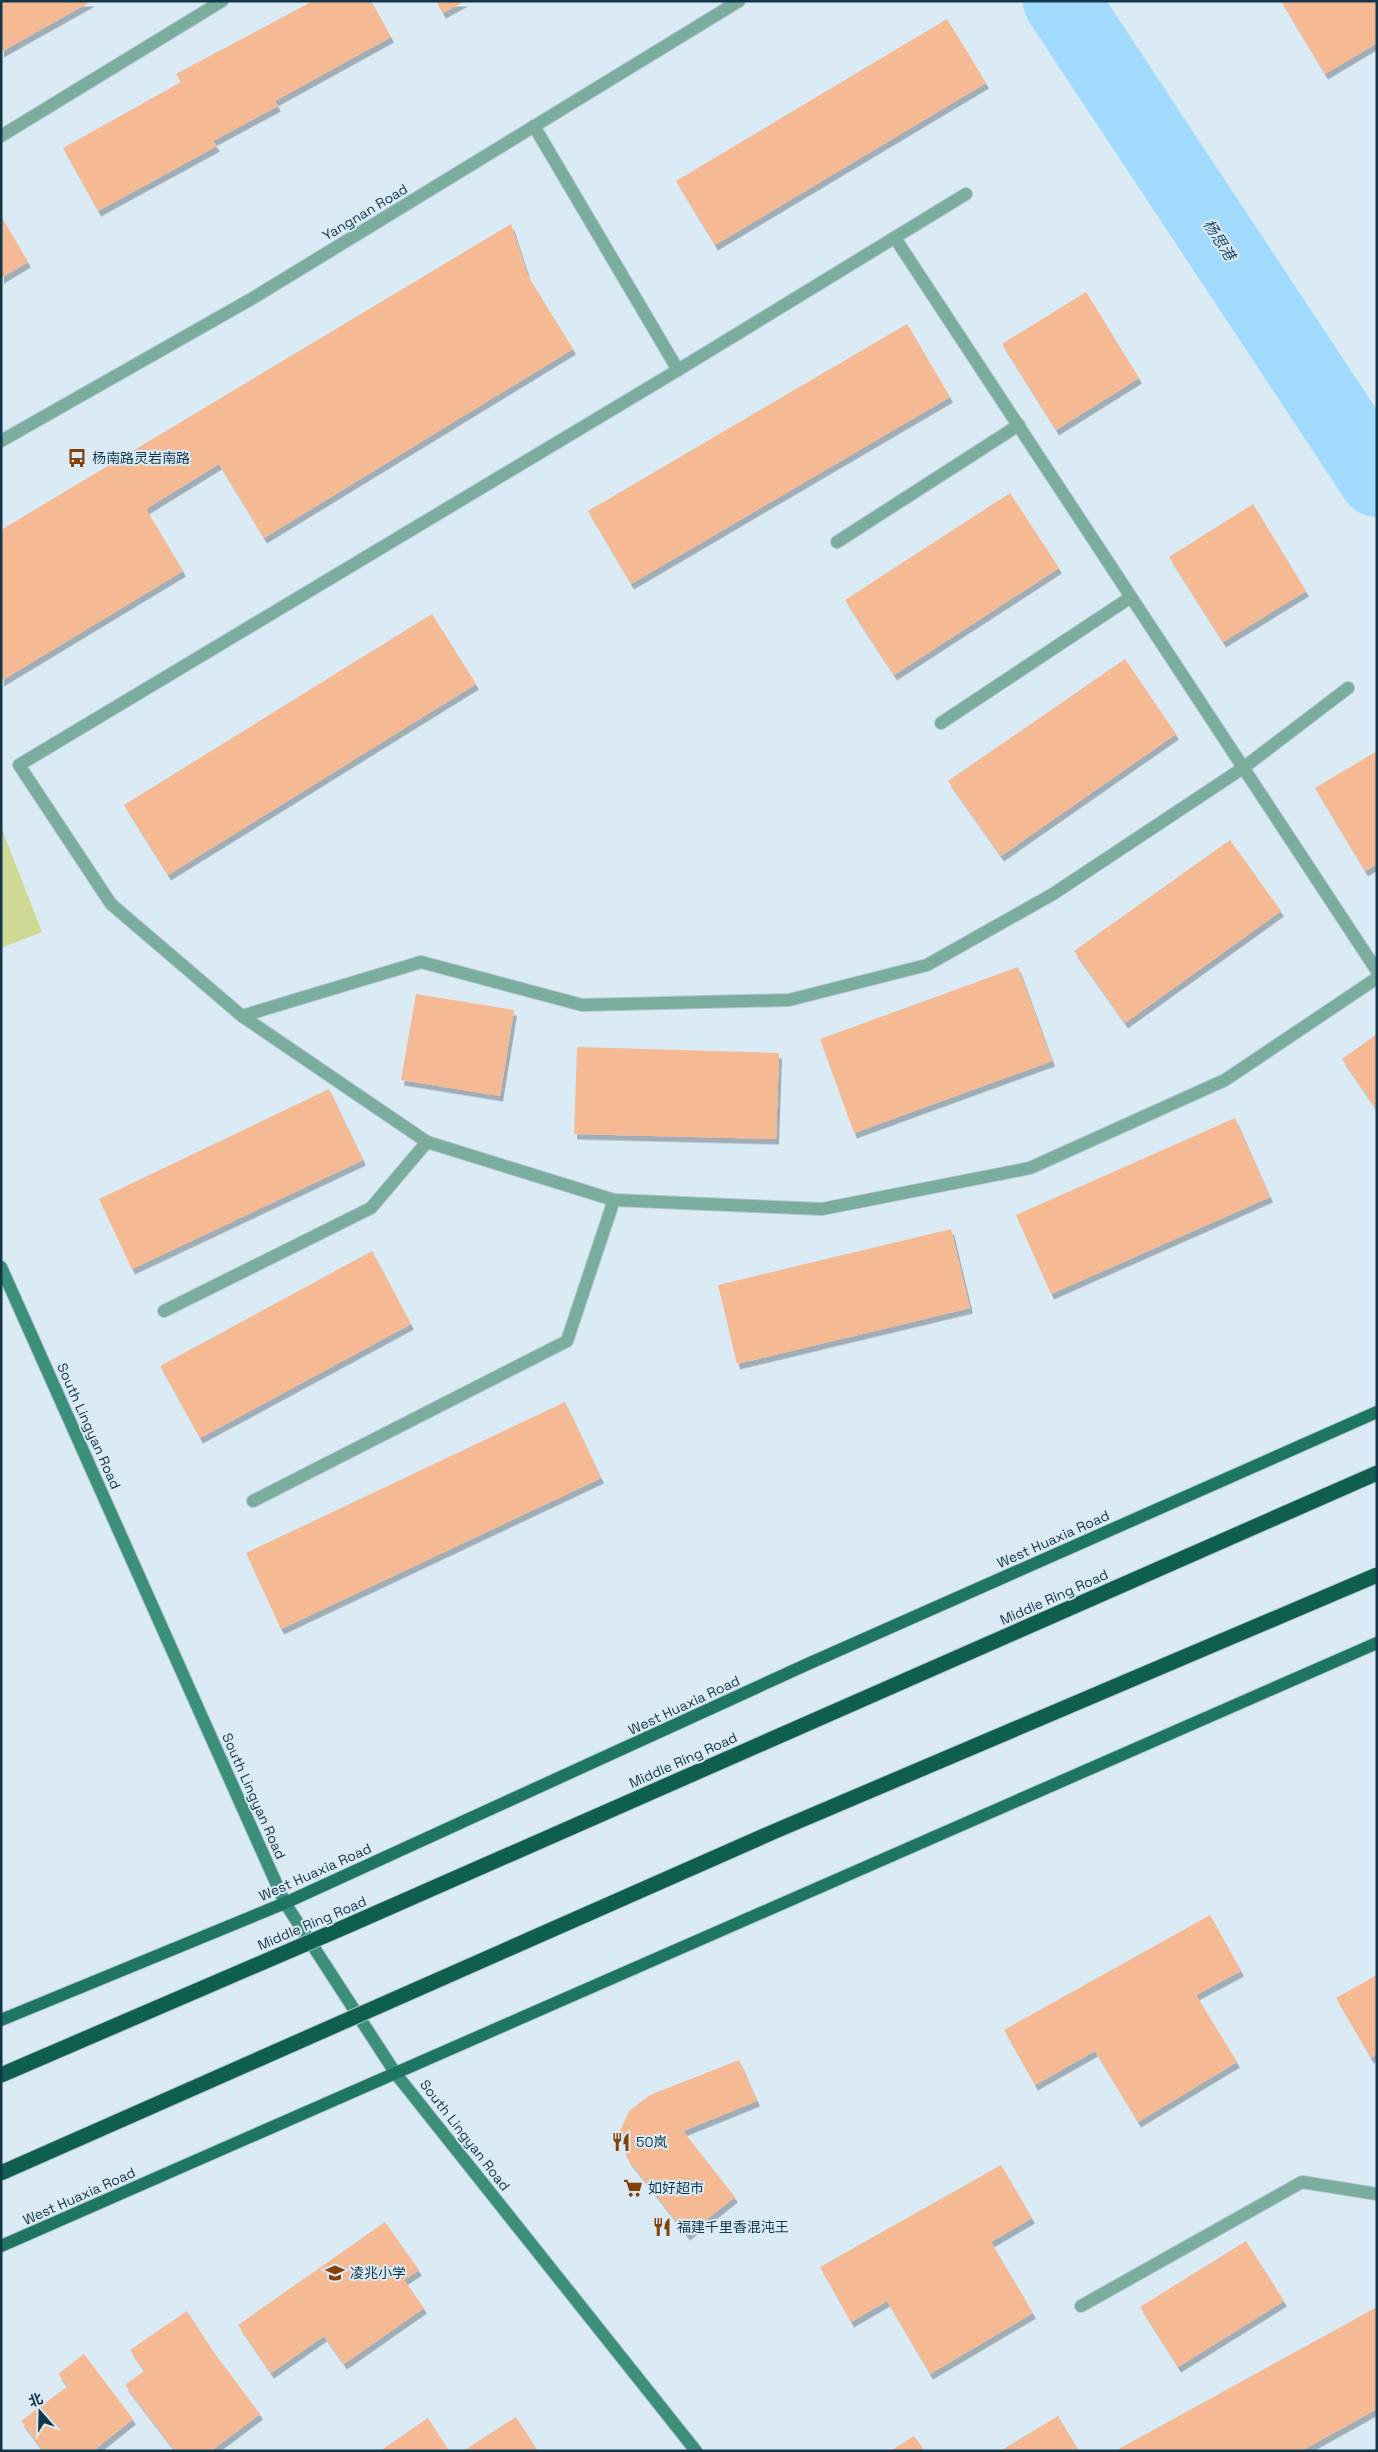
<svg xmlns="http://www.w3.org/2000/svg" width="1378" height="2452" viewBox="0 0 1378 2452" font-family="'Space Grotesk','Noto Sans SC',sans-serif">
<defs>
<filter id="shadow"><feDropShadow dx="3" dy="5.5" stdDeviation="0" flood-color="#0004"/></filter>
</defs>
<rect width="100%" height="100%" fill="#dbebf5"/>
<path fill="#d0d994" d="M1,827L42,932L1,948Z"/>
<g fill="none" stroke-linecap="round" stroke-linejoin="round">
<path stroke="#a0dafc" stroke-width="76" d="M1061,1L1377,479"/>
</g>
<g fill="#f5ba93" filter="url(#shadow)">
<path d="M1,1H92L1,52Z"/>
<path d="M313,1H371L391,37L275,101L278,106L213,141L217,146L98,211L63,148L181,82L176,74Z"/>
<path d="M436,1H465L443,13Z"/>
<path d="M1281,1H1377V43L1325,74Z"/>
<path d="M947,19L986,83L715,245L676,181Z"/>
<path d="M1,216L28,262L1,278Z"/>
<path d="M511,224L528,276L573,349L264,538L219,464L146,509L183,571L1,681V530Z"/>
<path d="M1086,292L1139,378L1056,430L1002,344Z"/>
<path d="M907,324L950,397L631,584L588,511Z"/>
<path d="M1010,493L1059,568L894,675L845,600Z"/>
<path d="M1253,504L1306,591L1223,642L1169,557Z"/>
<path d="M432,614L476,684L168,875L124,805Z"/>
<path d="M1125,659L1176,734L1001,856L948,781Z"/>
<path d="M1377,751V864L1365,871L1315,788Z"/>
<path d="M1230,840L1281,911L1125,1023L1074,951Z"/>
<path d="M1018,967L1052,1061L854,1133L820,1039Z"/>
<path d="M416,994L514,1010L500,1096L401,1080Z"/>
<path d="M1377,1034V1110L1342,1059Z"/>
<path d="M577,1047L779,1053L776,1139L574,1134Z"/>
<path d="M329,1089L363,1160L132,1269L99,1199Z"/>
<path d="M1235,1118L1270,1197L1051,1294L1016,1215Z"/>
<path d="M951,1229L970,1308L737,1364L718,1285Z"/>
<path d="M372,1251L411,1324L200,1438L160,1366Z"/>
<path d="M565,1402L601,1478L281,1629L246,1553Z"/>
<path d="M1210,1915L1241,1971L1196,1995L1237,2062L1138,2122L1095,2051L1035,2085L1004,2030Z"/>
<path d="M1377,1975V2054L1371,2058L1336,1998Z"/>
<path d="M739,2060L757,2101L683,2131L735,2197L687,2235L627,2158L620,2131L629,2111L650,2095Z"/>
<path d="M1001,2165L1032,2218L991,2242L1033,2313L930,2374L887,2301L851,2322L820,2267Z"/>
<path d="M385,2222L419,2270L404,2280L424,2308L344,2364L324,2336L271,2373L238,2325Z"/>
<path d="M1246,2241L1284,2301L1178,2367L1140,2307Z"/>
<path d="M1377,2307V2409L1301,2451H1115Z"/>
<path d="M187,2311L213,2351L260,2414L211,2451H175L125,2385L144,2371L130,2350Z"/>
<path d="M84,2354L133,2419L93,2451H43L21,2421L68,2386L58,2374Z"/>
<path d="M1058,2416L1079,2451H1000Z"/>
<path d="M516,2417L538,2451H463Z"/>
<path d="M428,2418L449,2451H380Z"/>
<path d="M914,2436L925,2451H890Z"/>
</g>
<g fill="none" stroke-linecap="round" stroke-linejoin="round">
<g stroke="#b3c7d3" stroke-width="14">
<g id="lane">
<path d="M534,126L678,370"/>
<path d="M1,136L222,1"/>
<path d="M966,194L678,370L19,765L111,904L242,1016L427,1142L614,1200L822,1209L1030,1168L1225,1080L1377,978"/>
<path d="M895,238L1377,971"/>
<path d="M837,542L1019,425"/>
<path d="M941,723L1131,597"/>
<path d="M242,1016L421,962L582,1005L789,1000L927,965L1053,894L1243,768L1348,688"/>
<path d="M164,1311L371,1208L427,1142"/>
<path d="M253,1501L567,1341L614,1200"/>
<path d="M1081,2306L1302,2182L1377,2194"/>
</g>
</g>
<g stroke="#b3c7d3" stroke-width="14">
<path id="street" d="M1,441L253,298L739,1"/>
</g>
<g stroke="#b3c7d3" stroke-width="14">
<path id="secondary" d="M1,1267L285,1903L396,2074L696,2451"/>
</g>
<g stroke="#b3c7d3" stroke-width="14">
<g id="primary">
<path d="M1,2020L285,1903L810,1663L1377,1412"/>
<path d="M1,2246C460,2046 918,1842 1377,1643"/>
</g>
</g>
<use href="#lane" stroke="#7bad9e" stroke-width="12"/>
<use href="#street" stroke="#7bad9e" stroke-width="12"/>
<use href="#secondary" stroke="#3c8f7b" stroke-width="12"/>
<use href="#primary" stroke="#1d7562" stroke-width="12"/>
<g stroke="#b3c7d3" stroke-width="17" stroke-linecap="butt">
<g id="highway-bridge">
<path d="M1,2075L347,1926L1377,1473"/>
<path d="M1,2173L773,1832L1377,1575"/>
</g>
</g>
<use href="#highway-bridge" stroke="#105e4e" stroke-width="15"/>
</g>
<defs>
<g id="bus-bare" transform="scale(1.5)"><path d="M-5-6H5V4H4V6H2V4H-2V6H-4V4H-5ZM-3.5-4V0h7V-4ZM-3.5 1.2v1.5H-2V1.2ZM2 1.2v1.5H3.5V1.2Z" fill="#824208" stroke="#dbebf5" stroke-width="2.5" paint-order="stroke"/></g>
<g id="restaurant-bare" transform="scale(1.5)"><path d="M-5-6h1v4h1v-4h1v4h1v-4h1v5L-1.5 .5V6h-2V.5L-5-1ZM5-6V6H3V1.5H1.5Q1.5-4 5-6Z" fill="#824208" stroke="#dbebf5" stroke-width="2.5" paint-order="stroke"/></g>
<g id="supermarket-bare" transform="scale(1.5)"><path d="M-6-5.5h2.5l.6 2H6L4.5 2H-2.5L-4.4-4H-6ZM-1.5 3.2a1.3 1.3 0 1 0 .1 0ZM3 3.2a1.3 1.3 0 1 0 .1 0Z" fill="#824208" stroke="#dbebf5" stroke-width="2.5" paint-order="stroke"/></g>
<g id="school-bare" transform="scale(1.5)"><path d="M0-5L7-2L0 1L-7-2ZM-4 1L0 2.5L4 1V4Q0 6-4 4Z" fill="#824208" stroke="#dbebf5" stroke-width="2.5" paint-order="stroke"/></g>
</defs>
<g fill-rule="evenodd">
<use href="#bus-bare" x="77" y="458"/>
<use href="#restaurant-bare" x="621" y="2142"/>
<use href="#supermarket-bare" x="633" y="2188"/>
<use href="#restaurant-bare" x="662" y="2227"/>
<use href="#school-bare" x="335" y="2273"/>
</g>
<g text-anchor="middle" stroke-width="4" stroke-linejoin="round" paint-order="stroke">
<g font-size="14" fill="#12374b" stroke="#dbebf5">
<text transform="translate(365 212) rotate(-31)" y="5">Yangnan Road</text>
<text transform="translate(89 1426) rotate(66)" y="5">South Lingyan Road</text>
<text transform="translate(1053 1539) rotate(-24)" y="5">West Huaxia Road</text>
<text transform="translate(1054 1597) rotate(-24)" y="5">Middle Ring Road</text>
<text transform="translate(684 1705) rotate(-25)" y="5">West Huaxia Road</text>
<text transform="translate(683 1760) rotate(-24)" y="5">Middle Ring Road</text>
<text transform="translate(254 1796) rotate(66)" y="5">South Lingyan Road</text>
<text transform="translate(315 1872) rotate(-24)" y="5">West Huaxia Road</text>
<text transform="translate(312 1923) rotate(-23)" y="5">Middle Ring Road</text>
<text transform="translate(465 2135) rotate(52)" y="5">South Lingyan Road</text>
<text transform="translate(79 2196) rotate(-24)" y="5">West Huaxia Road</text>
</g>
<g font-size="14" fill="#12374b" stroke="#dbebf5" text-anchor="start">
<text x="92" y="463">杨南路灵岩南路</text>
<text x="636" y="2147">50岚</text>
<text x="648" y="2193">如好超市</text>
<text x="677" y="2232">福建千里香混沌王</text>
<text x="350" y="2278">凌兆小学</text>
</g>
<g font-size="15" font-style="italic" fill="#1d4a61" stroke="#dbebf5">
<text transform="translate(1219 240) rotate(57)" y="5">杨思港</text>
</g>
</g>
<rect width="1378" height="2452" fill="none" stroke="#12374b" stroke-width="5"/>
<g transform="translate(40 2412) rotate(340)" stroke="#dbebf5" stroke-width="4" paint-order="stroke">
<path d="M0-4L9 19L0 12L-9 19Z" fill="#12374b"/>
<text y="-8" font-size="14" font-weight="bold" text-anchor="middle" fill="#12374b">北</text>
</g>
</svg>
